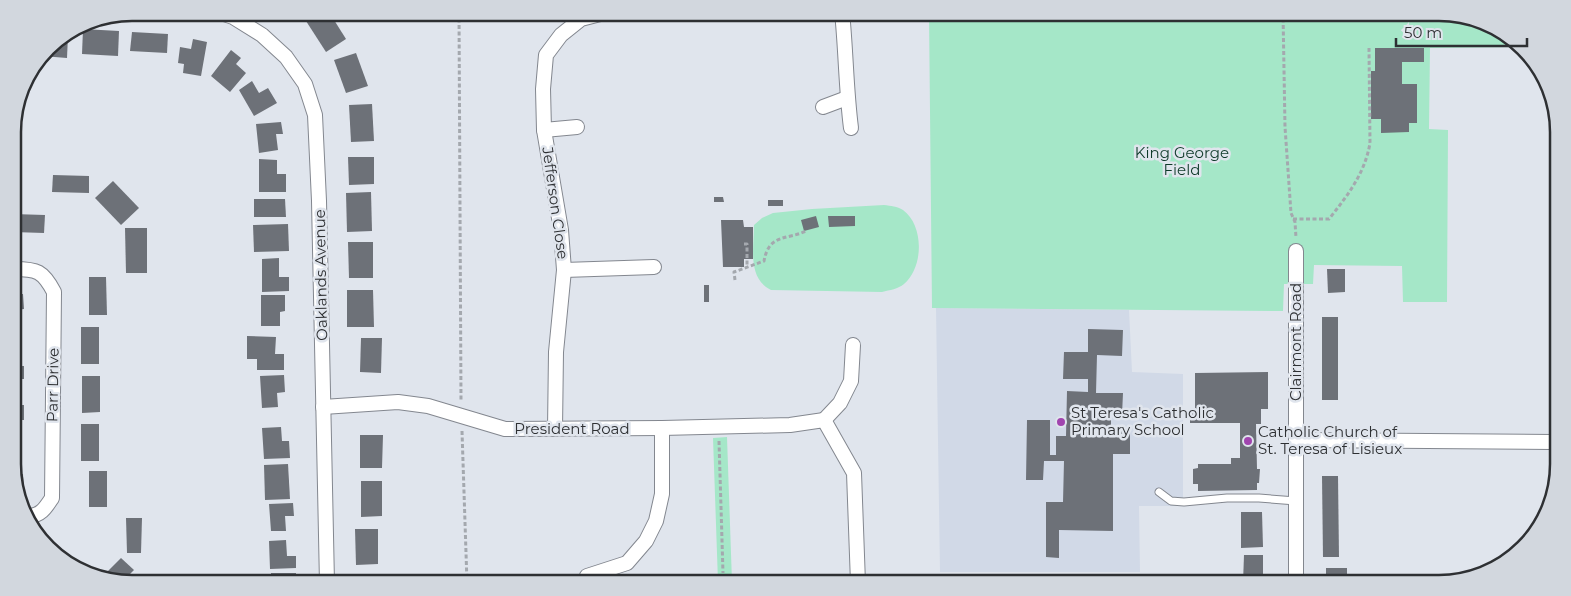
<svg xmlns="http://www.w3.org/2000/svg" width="1571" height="596" viewBox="0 0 1571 596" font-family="Montserrat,sans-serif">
<rect width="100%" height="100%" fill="#e0e5ed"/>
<path fill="#d1d9e7" d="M936,308L1129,310L1132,372L1183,374V506H1139L1140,572H940Z"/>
<g fill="#a5e7c8">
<path d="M1439,12L1478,19L1518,47L1430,48L1429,129L1448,130L1447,302H1403L1402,266L1314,265L1313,284H1284L1283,311L932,308L929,13Z"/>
<path d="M884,205C891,206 897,206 903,210C924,225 924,267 904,284C898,289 890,290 882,292L771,290C747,278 754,248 754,225L762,218L773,213L812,209Z"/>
<path d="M727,437L732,582H718L713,438Z"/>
</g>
<g fill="#6d7178">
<path d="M320,12H329L346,39L326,52L306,21Z"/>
<path d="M83,29L119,31L118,56L82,54Z"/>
<path d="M132,32L168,34L167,53L130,51Z"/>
<path d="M65,35H68L67,58L42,56L53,42Z"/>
<path d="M193,39L207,42L201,76L183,73L184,64L178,63L180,47L191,49Z"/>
<path d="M1375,48H1424V62H1402V84H1417V123H1409V132L1381,133V119H1371V71H1375Z"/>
<path d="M231,50L241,58L236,64L246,73L230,92L211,76Z"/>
<path d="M356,53L368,86L346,93L334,60Z"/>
<path d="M252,81L259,93L268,88L277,103L254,116L239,90Z"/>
<path d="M372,104L374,141L351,142L349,105Z"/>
<path d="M281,122L283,134H276L278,150L259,153L256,124Z"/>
<path d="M348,157H374V184L349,185Z"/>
<path d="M259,159L277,160V174H286V192H259Z"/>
<path d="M53,175L89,176V193L52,192Z"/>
<path d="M113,181L139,208L121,225L95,198Z"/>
<path d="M371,192L372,231L347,232L346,193Z"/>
<path d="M714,197H723L724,202H714Z"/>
<path d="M254,199H285L286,217H254Z"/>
<rect x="768" y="200" width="15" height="6"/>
<path d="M13,214L45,215L44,233L13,232Z"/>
<path d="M816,216L819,227L804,231L801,220Z"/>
<path d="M828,216H855V226L829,227Z"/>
<path d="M721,220H743L744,227H753V259H744V267H723Z"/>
<path d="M288,224L289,251L254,252L253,225Z"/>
<path d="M125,228H147V273H126Z"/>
<path d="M348,242H373V278H349Z"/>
<path d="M279,258V277H289V291L262,292V259Z"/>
<path d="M1327,269H1345V292L1328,293Z"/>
<path d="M89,277H106L107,315H89Z"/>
<rect x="704" y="285" width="5" height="17"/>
<path d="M347,290H373L374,327H347Z"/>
<path d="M14,294H23L24,309L15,310L16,324H14Z"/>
<path d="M261,295H285V311L280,312V326H261Z"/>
<rect x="1322" y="317" width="16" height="83"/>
<rect x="81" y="327" width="18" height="37"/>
<path d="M1088,329L1123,330L1122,356L1097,355L1096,393H1123L1122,415H1111V428H1130V454H1113V531L1059,530V558L1046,557V502H1063L1064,461H1044L1043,480H1026L1027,420H1050V455H1056V436H1066L1067,391L1088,392V379H1063L1064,352H1088Z"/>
<path d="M247,336L276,337L275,354H284V370H257V359H247Z"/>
<path d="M361,338H382L381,373L360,372Z"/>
<path d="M14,366H24V379H16L17,405H24V420H14Z"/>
<path d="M1268,372V409H1261V424H1256L1257,469H1260L1259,483H1257V490L1198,491V484H1193V469L1198,468V464H1231V458H1240V423H1190V409H1195V373Z"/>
<path d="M284,375L285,392L277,393L278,407L262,408L260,376Z"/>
<path d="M82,376H100V412L82,413Z"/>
<rect x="81" y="424" width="18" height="37"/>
<path d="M281,427L282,441H289L290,458L264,459L262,428Z"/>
<path d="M360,435H383L382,468H360Z"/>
<path d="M15,461H17L18,474H23L24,497H20L15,487Z"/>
<path d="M288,464L290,499L265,500L264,465Z"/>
<rect x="89" y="471" width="18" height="36"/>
<path d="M1322,476H1338L1339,557H1323Z"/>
<path d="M361,481H382V516L361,517Z"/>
<path d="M293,503L294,516H285L286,531H271L269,504Z"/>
<path d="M1241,512H1262L1263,547L1241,548Z"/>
<path d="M126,518H142L141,553H127Z"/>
<path d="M355,529H378V564L356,565Z"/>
<path d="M286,540L287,556H296V568L270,569L269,541Z"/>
<path d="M1244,555H1263V583H1243Z"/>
<path d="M121,558L134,570L122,582L101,578Z"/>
<rect x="1326" y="568" width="21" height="15"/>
<rect x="271" y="573" width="25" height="10"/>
<path d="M377,574V583H356V575Z"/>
</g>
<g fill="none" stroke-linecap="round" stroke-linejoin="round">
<g stroke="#83878f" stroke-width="9">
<path id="lane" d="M1159,492L1171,501L1184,502L1227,498H1259L1296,501"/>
</g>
<g stroke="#83878f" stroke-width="16">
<g id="street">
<path d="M218,12L233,17L262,35L286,57L305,84L315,115L319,201L327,583"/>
<path d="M842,12C846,51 846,89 851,128"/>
<path d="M823,107L847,98"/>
<path d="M544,130L577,127"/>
<path d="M14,269C37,269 43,271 54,292L52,498C46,507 41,516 29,516"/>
<path d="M564,270L654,267"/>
<path d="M323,407L398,402L428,406L505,429L662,428L790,425L824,420L854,473L858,583"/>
<path d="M824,420L840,403L851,381L853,345"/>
<path d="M555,429L556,352L564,270L561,230L544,130L543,89L546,55L561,35L581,19L608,12"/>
<path d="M1296,440L1553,442"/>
<path d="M587,576L627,563L646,541L656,521L662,494V428"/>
<path d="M1296,583V251"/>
</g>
</g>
<g stroke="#a4a8ae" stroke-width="3" stroke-dasharray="4 2.5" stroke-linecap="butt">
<path d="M459,12L461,402"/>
<path d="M1283,12L1285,127L1291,213L1295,222L1296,238"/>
<path d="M1293,219H1329C1348,195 1365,173 1370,143L1369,48"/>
<path d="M744,244H747V267"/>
<path d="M735,280L734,272L764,261C769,233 788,240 806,231"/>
<path d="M462,431L467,583"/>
<path d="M719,441L723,573"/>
</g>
<use href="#lane" stroke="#fff" stroke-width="7"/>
<use href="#street" stroke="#fff" stroke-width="14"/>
</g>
<g fill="#a145af" stroke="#e0e5ed" stroke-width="2">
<circle cx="1061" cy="422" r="5"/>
<circle cx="1248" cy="441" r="5"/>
</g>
<g text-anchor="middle" stroke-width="5" stroke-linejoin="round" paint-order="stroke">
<g font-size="15" fill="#0e3a29" stroke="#e0e5ed">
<text x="1182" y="158">King George<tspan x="1182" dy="17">Field</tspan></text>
</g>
<g font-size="15" fill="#2e3033" stroke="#e0e5ed">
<text transform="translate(555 203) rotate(82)" y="5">Jefferson Close</text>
<text transform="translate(321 275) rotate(-91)" y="5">Oaklands Avenue</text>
<text transform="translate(1296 342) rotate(-90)" y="5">Clairmont Road</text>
<text transform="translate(53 385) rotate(-89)" y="5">Parr Drive</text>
<text x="572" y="434">President Road</text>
</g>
<g font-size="15" fill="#2e3033" stroke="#e0e5ed" text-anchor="start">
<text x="1071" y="418">St Teresa's Catholic<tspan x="1071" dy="17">Primary School</tspan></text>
<text x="1258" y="437">Catholic Church of<tspan x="1258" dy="17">St. Teresa of Lisieux</tspan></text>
</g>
</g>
<path d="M0 0H1571V596H0ZM132 21H1439A111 111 0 0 1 1550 132V464A111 111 0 0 1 1439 575H132A111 111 0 0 1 21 464V132A111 111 0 0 1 132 21Z" fill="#d2d7de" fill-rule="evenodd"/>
<path fill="none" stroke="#2e3033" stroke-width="2.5" d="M132 21H1439A111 111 0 0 1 1550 132V464A111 111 0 0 1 1439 575H132A111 111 0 0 1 21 464V132A111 111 0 0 1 132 21Z"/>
<path d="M1396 38v8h131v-8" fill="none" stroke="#2e3033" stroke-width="2.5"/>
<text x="1404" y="38" font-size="15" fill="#2e3033" stroke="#e0e5ed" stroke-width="4" paint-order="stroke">50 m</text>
</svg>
